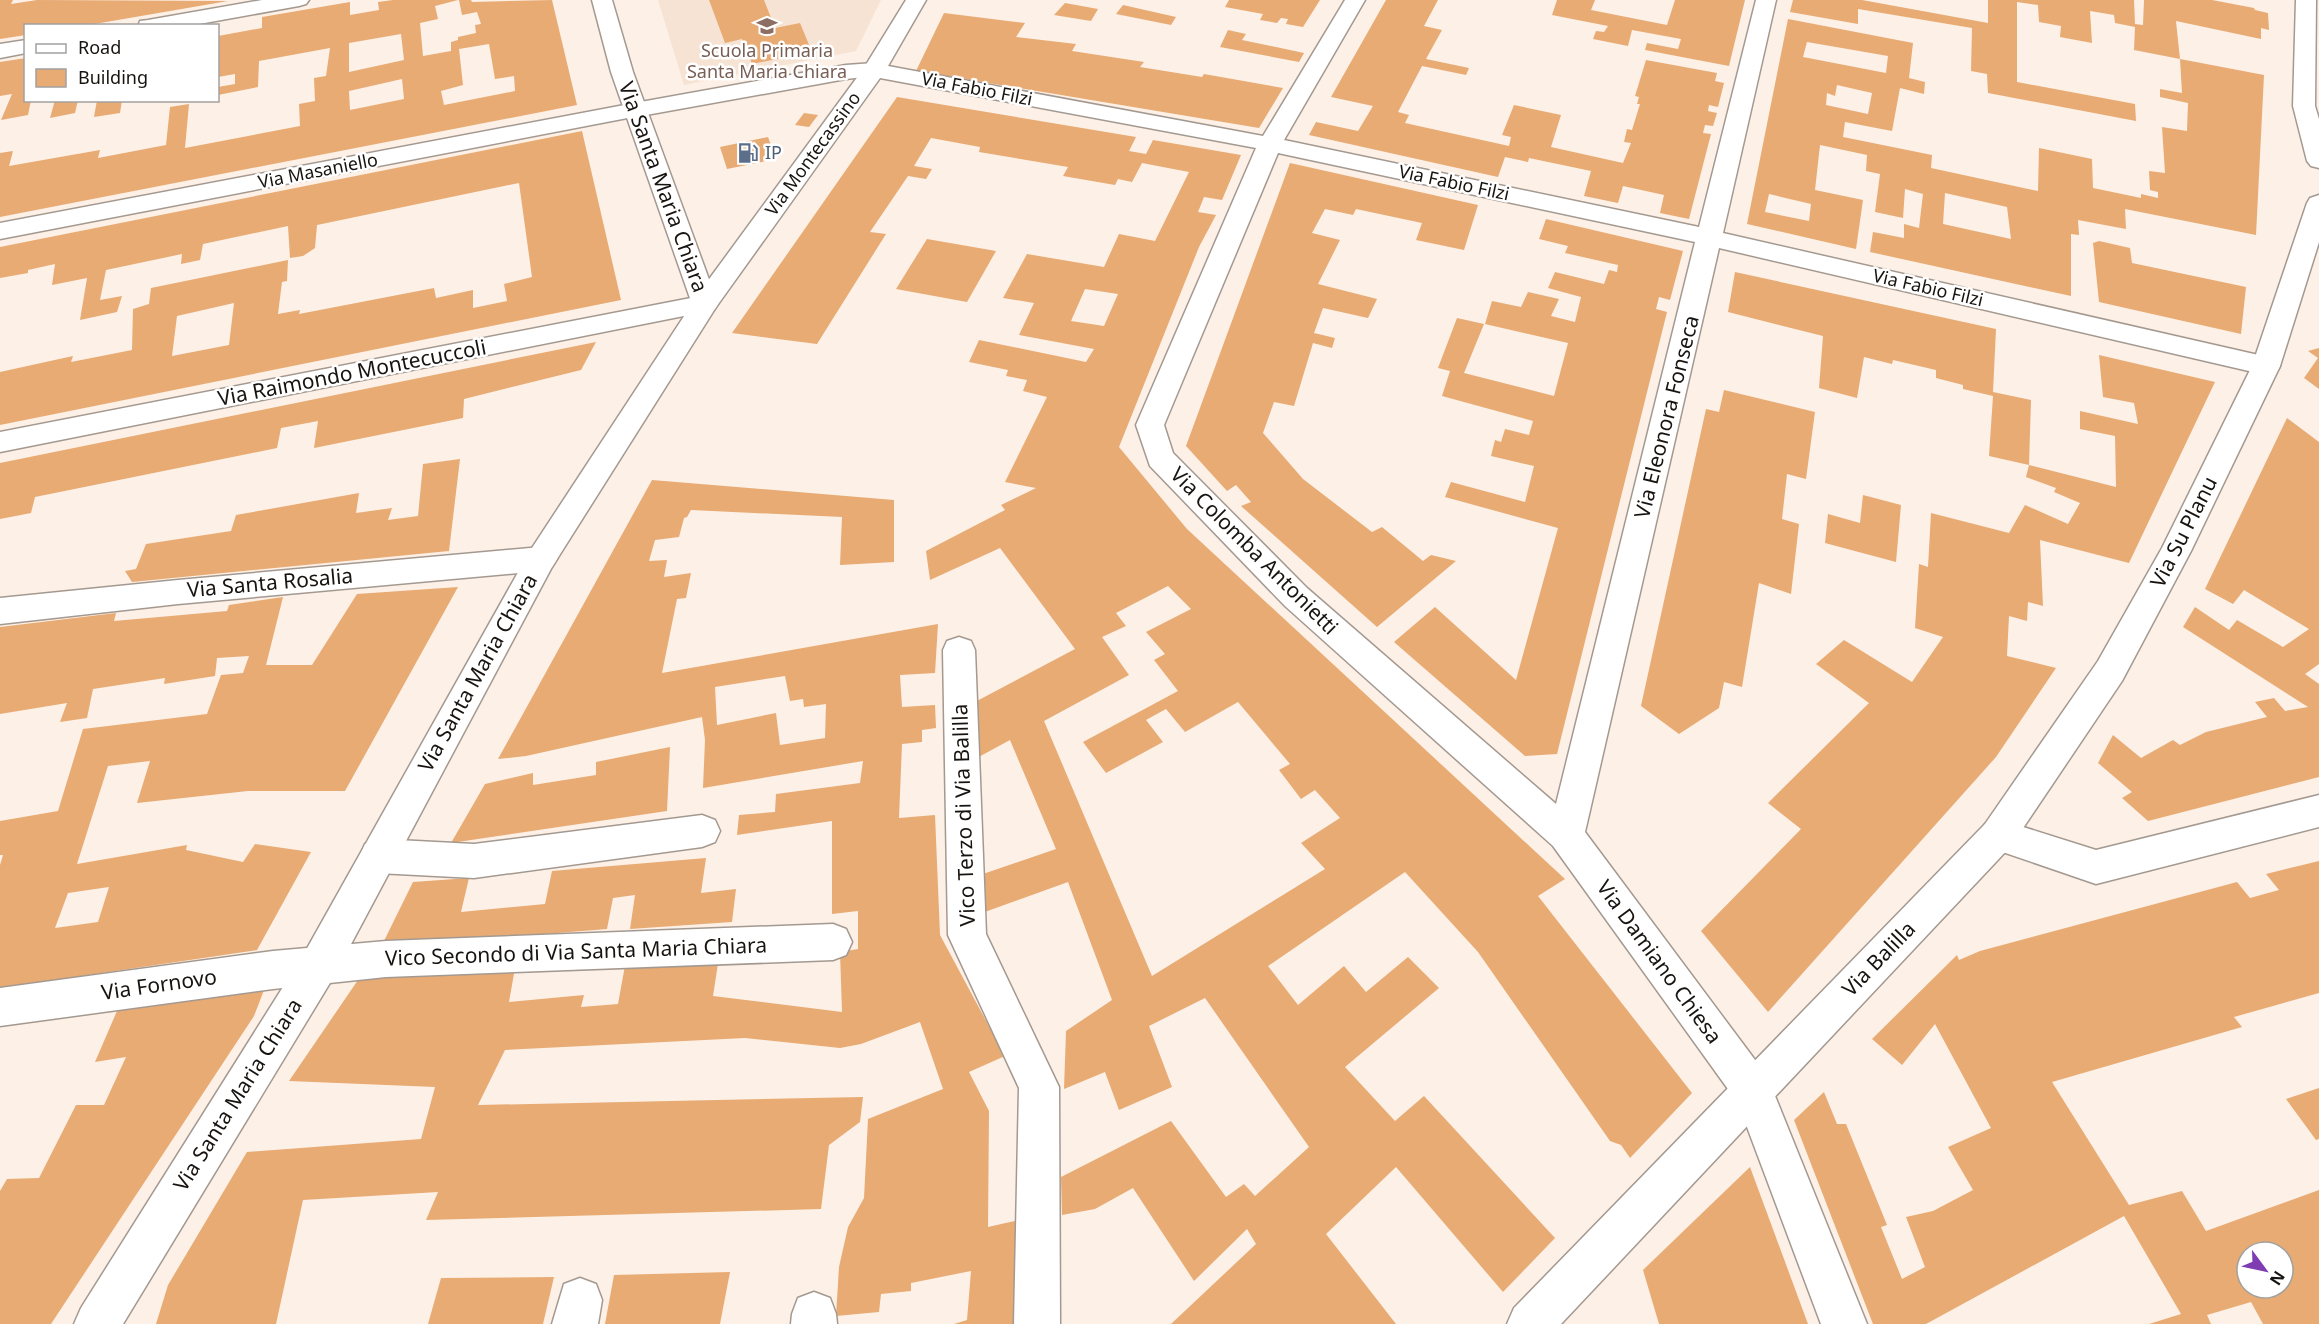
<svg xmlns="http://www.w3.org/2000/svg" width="2319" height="1324" viewBox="0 0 2319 1324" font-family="'Noto Sans',sans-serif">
<rect width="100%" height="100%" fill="#fdf0e6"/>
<path fill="#f6e3d4" d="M658,0H881L856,51L684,85Z"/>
<g fill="#e8ab74" fill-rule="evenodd">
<path d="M0,0H13L11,4L37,0L228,1L83,26H26V35L0,39Z"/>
<path d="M393,0H458L435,6L438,19L420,23L423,56L451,51V42L458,40V37L476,33L475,25L481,24L477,12L462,15L459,0H471L472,2L552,0L577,105L0,217V153L13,151L9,166L100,150L98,158L166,145L170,107L189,104L185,148L300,126L299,104L315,101L314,78L326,76L330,48L259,61L258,87L218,95V87L235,84V74L218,77V36L262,28V17L350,2V15L379,10L378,2ZM401,34L404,60L349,72V43ZM489,44L495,79L514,76L515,91L444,105L441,91L463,85L459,49ZM402,79L404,99L350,110L349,91Z"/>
<path d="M709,0H764L775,28L800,23L812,52L752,64L742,39L725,43Z"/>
<path d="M1229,0H1320L1303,27L1286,24L1288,19L1281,18L1277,23L1260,20L1263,14L1225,7Z"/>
<path d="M1386,0H1438L1424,26L1442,30L1426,59L1469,68L1466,75L1422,66L1398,112L1409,115L1405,123L1509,146L1511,137L1502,135L1514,105L1561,115L1551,147L1623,163L1631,143L1624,142L1627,129L1632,130L1640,104H1637L1639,97L1635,96L1646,60L1717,73L1715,81L1724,83L1718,107L1709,105L1708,111L1717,113L1713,126L1705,125L1703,133L1711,134L1689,219L1660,213L1664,195L1623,186L1618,203L1584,196L1591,171L1529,158L1528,162L1505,157L1498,177L1309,135L1316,122L1358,131L1373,106L1331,97Z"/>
<path d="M1557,0H1595L1591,10L1667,25L1675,0H1745L1729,66L1645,50L1647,43L1678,49L1681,39L1632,30L1628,46L1593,39L1596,31L1604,32L1608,26L1552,15Z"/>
<path d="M1793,0H1862L1988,23V0H2134L2135,24L2143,25L2144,0H2212L2254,8L2255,10L2268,13L2269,30L2261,28V39L2176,21L2180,59L2134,50L2135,27L2115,23L2114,15L2090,11L2092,43L2060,37L2061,26L2039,22L2038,5L2017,2V82L2135,104L2136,121L1988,93L1987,74L1971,71L1972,28L1858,9V24L1790,12Z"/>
<path d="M1065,3L1098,9L1091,21L1054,15Z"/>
<path d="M1123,5L1176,17L1171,25L1116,14Z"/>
<path d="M944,13L1025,23L1016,37L1076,44L1072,51L1144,62L1140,67L1202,77L1204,74L1283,88L1259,128L916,71Z"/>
<path d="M1788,19L1913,43L1909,78L1925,82L1924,94L1900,88L1892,131L1845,122L1843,137L1932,155L1931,168L2038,191L2039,148L2092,159L2093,188L2141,198V194L2158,198V192L2150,190L2149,171L2165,173L2162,127L2187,131L2188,103L2160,97V89L2182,93L2180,59L2264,75L2256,235L2125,209L2126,229L2078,220L2079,235L2071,234V296L1870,252L1873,232L1904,238V224L1919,228L1923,194L1905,189L1903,218L1875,212L1880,174L1866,171L1867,155L1820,145L1815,190L1863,200L1856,249L1747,224ZM1807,42L1888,56L1886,73L1803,57ZM1837,85L1872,93L1868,114L1826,105L1827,93L1835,96ZM1945,193L2007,207L2011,239L1943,224ZM1769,194L1811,204L1809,221L1765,212Z"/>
<path d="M1228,30L1246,34L1242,40L1304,53L1299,62L1220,47Z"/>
<path d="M26,58V100H31L28,115L1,120L12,94L0,96V62Z"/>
<path d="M897,97L1136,137L1129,151L1146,154L1153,140L1241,155L1222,200L1204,197L1198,212L1216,215L1199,247L1119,447L1187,529L1565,879L1538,896L1692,1093L1630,1158L1621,1145L1610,1141L1478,952L1405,872L1268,966L1298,1005L1344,966L1366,992L1408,957L1439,988L1345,1067L1395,1121L1424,1096L1555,1238L1503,1292L1396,1167L1326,1234L1396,1324H1171L1256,1244L1247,1229L1194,1281L1133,1188L1095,1209L1062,1215L1061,1177L1171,1121L1226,1197L1244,1184L1255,1196L1309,1147L1205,998L1149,1026L1172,1087L1119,1110L1105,1072L1064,1089L1066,1031L1112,1000L1068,882L982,913L980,875L1056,849L1010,740L975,759V702L1075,649L1000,548L930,580L926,551L1005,510L1001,505L1036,488L1005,482L1047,397L1023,391L1027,380L1006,376L1008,370L969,362L979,340L1086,362L1094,349L1019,335L1034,303L1003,298L1027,254L1104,267L1119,234L1155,241L1189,172L1142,163L1132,182L1118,179L1115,185L1063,176L1068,167L979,152L980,147L931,138L914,166L932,169L926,179L908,176L870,232L886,234L817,344L732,333ZM1085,289L1118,294L1104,326L1071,321ZM1168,586L1191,609L1146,632L1165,654L1154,660L1178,691L1083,742L1106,773L1163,742L1146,720L1166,709L1185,732L1238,702L1290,764L1279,770L1301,799L1315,790L1340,818L1301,843L1325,869L1152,976L1044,721L1129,675L1102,637L1126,626L1116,613Z"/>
<path d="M55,100H78L75,113L50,118Z"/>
<path d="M97,100H122L120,113L94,117Z"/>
<path d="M804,113L818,115L809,127L795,125Z"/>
<path d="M582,131L621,300L0,425V372L73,356L71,362L132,350L133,309L149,304L151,288L288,260L287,281L282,282L278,314L300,310L299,314L434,288L436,298L473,290V308L507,301L504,284L532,277L519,183L317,225L315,248L303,256L290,258L288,226L203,244L200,260L181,264L182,254L106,270L100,300L122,296L117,312L80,320L87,278L52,285L55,264L28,270V273L0,278V247ZM234,303L229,345L172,356L177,316Z"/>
<path d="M768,137L776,159L727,169L720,147Z"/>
<path d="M1290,163L1478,205L1464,250L1416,240L1422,223L1356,209L1353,215L1325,209L1312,233L1340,240L1318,284L1377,299L1368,318L1323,308L1314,333L1335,338L1332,348L1313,343L1294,406L1274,402L1263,433L1303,479L1372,532L1382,527L1423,561L1431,555L1456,561L1377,627L1241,506L1251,502L1236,485L1227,491L1186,446Z"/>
<path d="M1546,219L1683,251L1670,300L1659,297L1656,309L1667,312L1557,754L1525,756L1394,642L1435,607L1516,680L1558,528L1445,497L1451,482L1525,502L1534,466L1491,456L1495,440L1501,442L1505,429L1529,435L1533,421L1442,396L1450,371L1438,368L1457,318L1484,324L1464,373L1554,396L1568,343L1485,324L1492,301L1521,307L1528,292L1559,299L1551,316L1575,322L1581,297L1548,288L1555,272L1604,284L1609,270L1617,272L1618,265L1565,253L1568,246L1539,239Z"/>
<path d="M927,239L996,251L967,302L896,289Z"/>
<path d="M2099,241L2130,248L2132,263L2246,287L2241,334L2099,302L2093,243Z"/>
<path d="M1735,272L1996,329L1993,392L2031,400L2029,465L1989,456L1993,396L1963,389V385L1936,378V370L1893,360L1892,364L1864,357L1857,398L1819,388L1823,336L1728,312Z"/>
<path d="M596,342L581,370L464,399L463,418L314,448L318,421L281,428L277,448L35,497L31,513L0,519V463Z"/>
<path d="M2319,348V389L2304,378L2318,358L2308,351Z"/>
<path d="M2099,355L2215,382L2129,563L2040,540L2043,606L2028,602L2027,621L2009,616L2007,656L2056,668L1996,757L1768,1012L1701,931L1801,829L1768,803L1869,703L1816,664L1844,640L1912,682L1943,637L1915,628L1919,564L1928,567L1931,513L2009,533L2025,505L2068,524L2080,503L2054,492L2056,488L2026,477L2029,465L2116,487L2115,436L2080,429V411L2138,424L2134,403L2103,397Z"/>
<path d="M1724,390L1815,412L1806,479L1787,474L1782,519L1799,524L1791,594L1759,583L1742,687L1724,682L1719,708L1679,734L1641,706L1706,409L1719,412Z"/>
<path d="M2287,418L2319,442V664L2305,674L2319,684V777L2148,821L2122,798L2132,792L2098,763L2113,735L2141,758L2173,740L2180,745L2206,732L2267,717L2255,702L2274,698L2285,711L2308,707L2183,627L2195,607L2229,630L2237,620L2283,647L2309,629L2244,590L2233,604L2205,589Z"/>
<path d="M460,459L449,551L132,582L125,571L136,569L146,544L231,531L236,515L359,493L356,513L392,508L388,520L418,516L423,464Z"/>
<path d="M652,480L894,500V562L840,565L842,517L691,510L687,517L684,518L679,537L655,540L649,561L667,560L664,577L691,573L686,598L677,599L662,673L938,624L935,673L900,675L902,707L935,705L936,728L922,730V742L902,744L899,818L935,815L940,935L1005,1056L969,1072L989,1111L988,1227L1024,1219L1014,1324H954L967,1320L971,1271L911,1283V1291L881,1294L879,1312L836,1316L839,1267L848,1227L864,1198L868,1119L943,1089L920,1022L861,1044L840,1048L745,1038L505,1050L478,1105L863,1097L860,1122L829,1145L821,1209L426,1220L438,1192L303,1200L276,1324H156L168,1285L247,1152L421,1139L435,1087L289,1081L358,980L515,968L509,1002L584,995L581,1007L618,1004L626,960L719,957L713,996L842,1012L840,952L858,949V911L832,914V821L737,835L739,815L775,812L776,794L860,783L863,761L703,788L705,740L702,717L526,756L498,759ZM785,676L790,701L803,699L804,707L826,704L825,738L780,745L776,713L717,725L715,687Z"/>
<path d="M1863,495L1901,505L1896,562L1825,543L1828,514L1860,523Z"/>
<path d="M458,587L345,791H248L137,803L150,761L108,766L77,864L187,845L186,850L243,862L255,844L311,852L257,950L0,988V865L3,855H0V821L58,811L83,729L207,714L221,675L243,673L249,656L217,658L215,676L164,684L165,678L93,689L87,718L60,722L67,703L0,714V627L116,613L114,621L227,611L229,605L283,597L266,665H312L357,594ZM109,887L98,922L55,928L68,893Z"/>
<path d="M670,747L667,811L451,843L485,784L533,773V785L596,775V762Z"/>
<path d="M706,858L701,893L736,889L732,922L630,929L635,895L613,898L607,929L381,947L413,882L469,878L461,912L545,904L552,871Z"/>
<path d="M2319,861V993L2234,1017L2242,1027L2052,1082L2129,1205L2182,1191L2206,1231L2319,1190V1324H2263L2251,1302L2207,1315L2211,1324H2149L2181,1314L2124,1216L1926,1324H1873L1794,1120L1824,1092L1837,1124H1846L1887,1225L1881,1227L1902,1279L1925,1267L1906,1217L1933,1211L1973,1190L1948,1147L1991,1128L1935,1024L1902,1065L1872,1039L1957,955L1959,960L1980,951L2237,882L2250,898L2279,890L2266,874ZM2247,1252H2283V1288H2247Z"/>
<path d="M266,985L254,1016L51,1324H0V1191L7,1179L39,1178L76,1105H104L126,1057L95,1062L120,1004Z"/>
<path d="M2319,1088V1139L2316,1140L2286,1099Z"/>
<path d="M1750,1167L1808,1324H1659L1643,1270Z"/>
<path d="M730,1272L720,1324H605L614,1275Z"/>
<path d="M554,1277L543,1324H428L441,1278Z"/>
</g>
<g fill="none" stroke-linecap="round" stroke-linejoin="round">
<g stroke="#a49990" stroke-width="3">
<path id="pedestrian" d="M874,63L882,65L885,70L882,75L846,79L635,117L627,115L624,110L627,105L635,103L846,65Z"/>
</g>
<g stroke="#a49990" stroke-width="3">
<g id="minor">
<path d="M262,0H309L306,4L299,6L188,26H138L140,21L148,20Z"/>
<path d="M906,0H926L888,66L1263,136L1345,0H1365L1284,140L1699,227L1756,0H1776L1723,233L2276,359L2280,366L2276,373L2266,375L1719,248L1585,832L1767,1076L1867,1324H1821L1738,1103L1553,846L1285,606L1150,466L1136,425L1256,148L880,78L714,310L0,452V432L696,297L864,68ZM1278,153L1695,242L1556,804L1307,588L1173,453L1164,425Z"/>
<path d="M2296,0H2316L2315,106L2319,119V168L2311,166L2307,161L2293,106Z"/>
<path d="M26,40V53L0,58V44Z"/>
<path d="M635,103L643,105L646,110L643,115L0,239V223Z"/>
<path d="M541,547L552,551L557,559L552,567L541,571L178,604L0,624V598L178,580Z"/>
<path d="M959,637L971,641L975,650L986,934L1059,1087L1060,1324H1014L1019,1088L948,935L943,650L947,641Z"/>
<path d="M2319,795V827L2096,884L1985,846L1980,835L1985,824L1998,819L2096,850Z"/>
<path d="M702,815L715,820L720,831L715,842L702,847L474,878L378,873L365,868L360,856L365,844L378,839L474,844Z"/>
<path d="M833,924L846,929L852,942L846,955L833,960L386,977L273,989L0,1026V988L273,951L386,941Z"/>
<path d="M580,1278L596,1284L602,1300L598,1324H552L564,1284Z"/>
<path d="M814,1292L830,1298L836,1314L837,1324H791L792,1314L798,1298Z"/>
</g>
</g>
<g stroke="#a49990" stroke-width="3">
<g id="tertiary">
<path d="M592,0H612L633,72L718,304L552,567L333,978L123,1324H74L81,1308L305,952L530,551L692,304L611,72Z"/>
<path d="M2319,195V242L2280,366L2191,551L2122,681L2011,846L1561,1324H1507L1514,1308L1985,824L2098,661L2162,548L2252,366L2307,203L2310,198Z"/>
</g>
</g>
<use href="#pedestrian" fill="#fff" fill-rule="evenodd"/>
<use href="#minor" fill="#fff" fill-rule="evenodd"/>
<use href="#tertiary" fill="#fff" fill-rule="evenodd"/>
</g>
<defs>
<g id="school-bare" transform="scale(1.62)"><path d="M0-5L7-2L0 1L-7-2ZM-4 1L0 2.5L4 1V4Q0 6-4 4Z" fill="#8d6e63" stroke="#fff" stroke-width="2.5" paint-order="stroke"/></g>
<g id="fuel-bare" transform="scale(1.62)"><path d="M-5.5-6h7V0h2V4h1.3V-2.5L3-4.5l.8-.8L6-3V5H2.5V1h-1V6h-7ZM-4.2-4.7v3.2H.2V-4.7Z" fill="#5c6f8a" stroke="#fff" stroke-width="2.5" paint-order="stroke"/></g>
</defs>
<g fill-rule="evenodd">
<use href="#school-bare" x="767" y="26"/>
<use href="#fuel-bare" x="748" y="153"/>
</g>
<g text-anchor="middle" stroke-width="5" stroke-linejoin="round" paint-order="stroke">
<g font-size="18" fill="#785e54" stroke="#fff">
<text x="767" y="57">Scuola Primaria<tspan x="767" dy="21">Santa Maria Chiara</tspan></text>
</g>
<g font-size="18" fill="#171310" stroke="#fff">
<text transform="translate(977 89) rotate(11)" y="6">Via Fabio Filzi</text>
<text transform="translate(813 154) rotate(-54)" y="6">Via Montecassino</text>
<text transform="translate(318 171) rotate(-11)" y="6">Via Masaniello</text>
<text transform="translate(1454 183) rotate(12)" y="6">Via Fabio Filzi</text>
<text transform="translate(1928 288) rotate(13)" y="6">Via Fabio Filzi</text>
</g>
<g font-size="18" fill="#4e5e75" stroke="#fff" text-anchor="start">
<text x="765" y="159">IP</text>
</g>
<g font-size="21" fill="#171310" stroke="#fff">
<text transform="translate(663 187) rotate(70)" y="7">Via Santa Maria Chiara</text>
<text transform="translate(352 373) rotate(-11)" y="7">Via Raimondo Montecuccoli</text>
<text transform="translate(1667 417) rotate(-76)" y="7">Via Eleonora Fonseca</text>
<text transform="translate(2184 532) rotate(-63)" y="7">Via Su Planu</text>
<text transform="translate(1254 551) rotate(45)" y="7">Via Colomba Antonietti</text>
<text transform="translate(270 583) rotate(-5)" y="7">Via Santa Rosalia</text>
<text transform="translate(478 673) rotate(-61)" y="7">Via Santa Maria Chiara</text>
<text transform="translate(964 815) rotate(-92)" y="7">Vico Terzo di Via Balilla</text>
<text transform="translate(576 952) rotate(-2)" y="7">Vico Secondo di Via Santa Maria Chiara</text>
<text transform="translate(1879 959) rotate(-46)" y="7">Via Balilla</text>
<text transform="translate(1659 962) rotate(54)" y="7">Via Damiano Chiesa</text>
<text transform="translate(159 985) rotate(-8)" y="7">Via Fornovo</text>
<text transform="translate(238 1095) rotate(-58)" y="7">Via Santa Maria Chiara</text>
</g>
</g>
<rect x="24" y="24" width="195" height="78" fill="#ffffff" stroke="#a2a19f" stroke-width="1.5"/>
<rect x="36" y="44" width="30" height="9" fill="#ffffff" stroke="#a2a19f" stroke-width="1.5"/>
<text x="78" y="54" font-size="18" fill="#171310">Road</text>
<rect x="36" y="69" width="30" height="18" fill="#e8ab74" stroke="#a2a19f" stroke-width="1.5"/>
<text x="78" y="84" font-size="18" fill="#171310">Building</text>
<g transform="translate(2265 1270) rotate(123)"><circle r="28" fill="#ffffff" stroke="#a2a19f" stroke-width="1.5"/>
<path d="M0-4.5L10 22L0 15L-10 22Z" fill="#7f3db1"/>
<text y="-9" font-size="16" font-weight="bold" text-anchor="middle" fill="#171310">N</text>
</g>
</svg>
